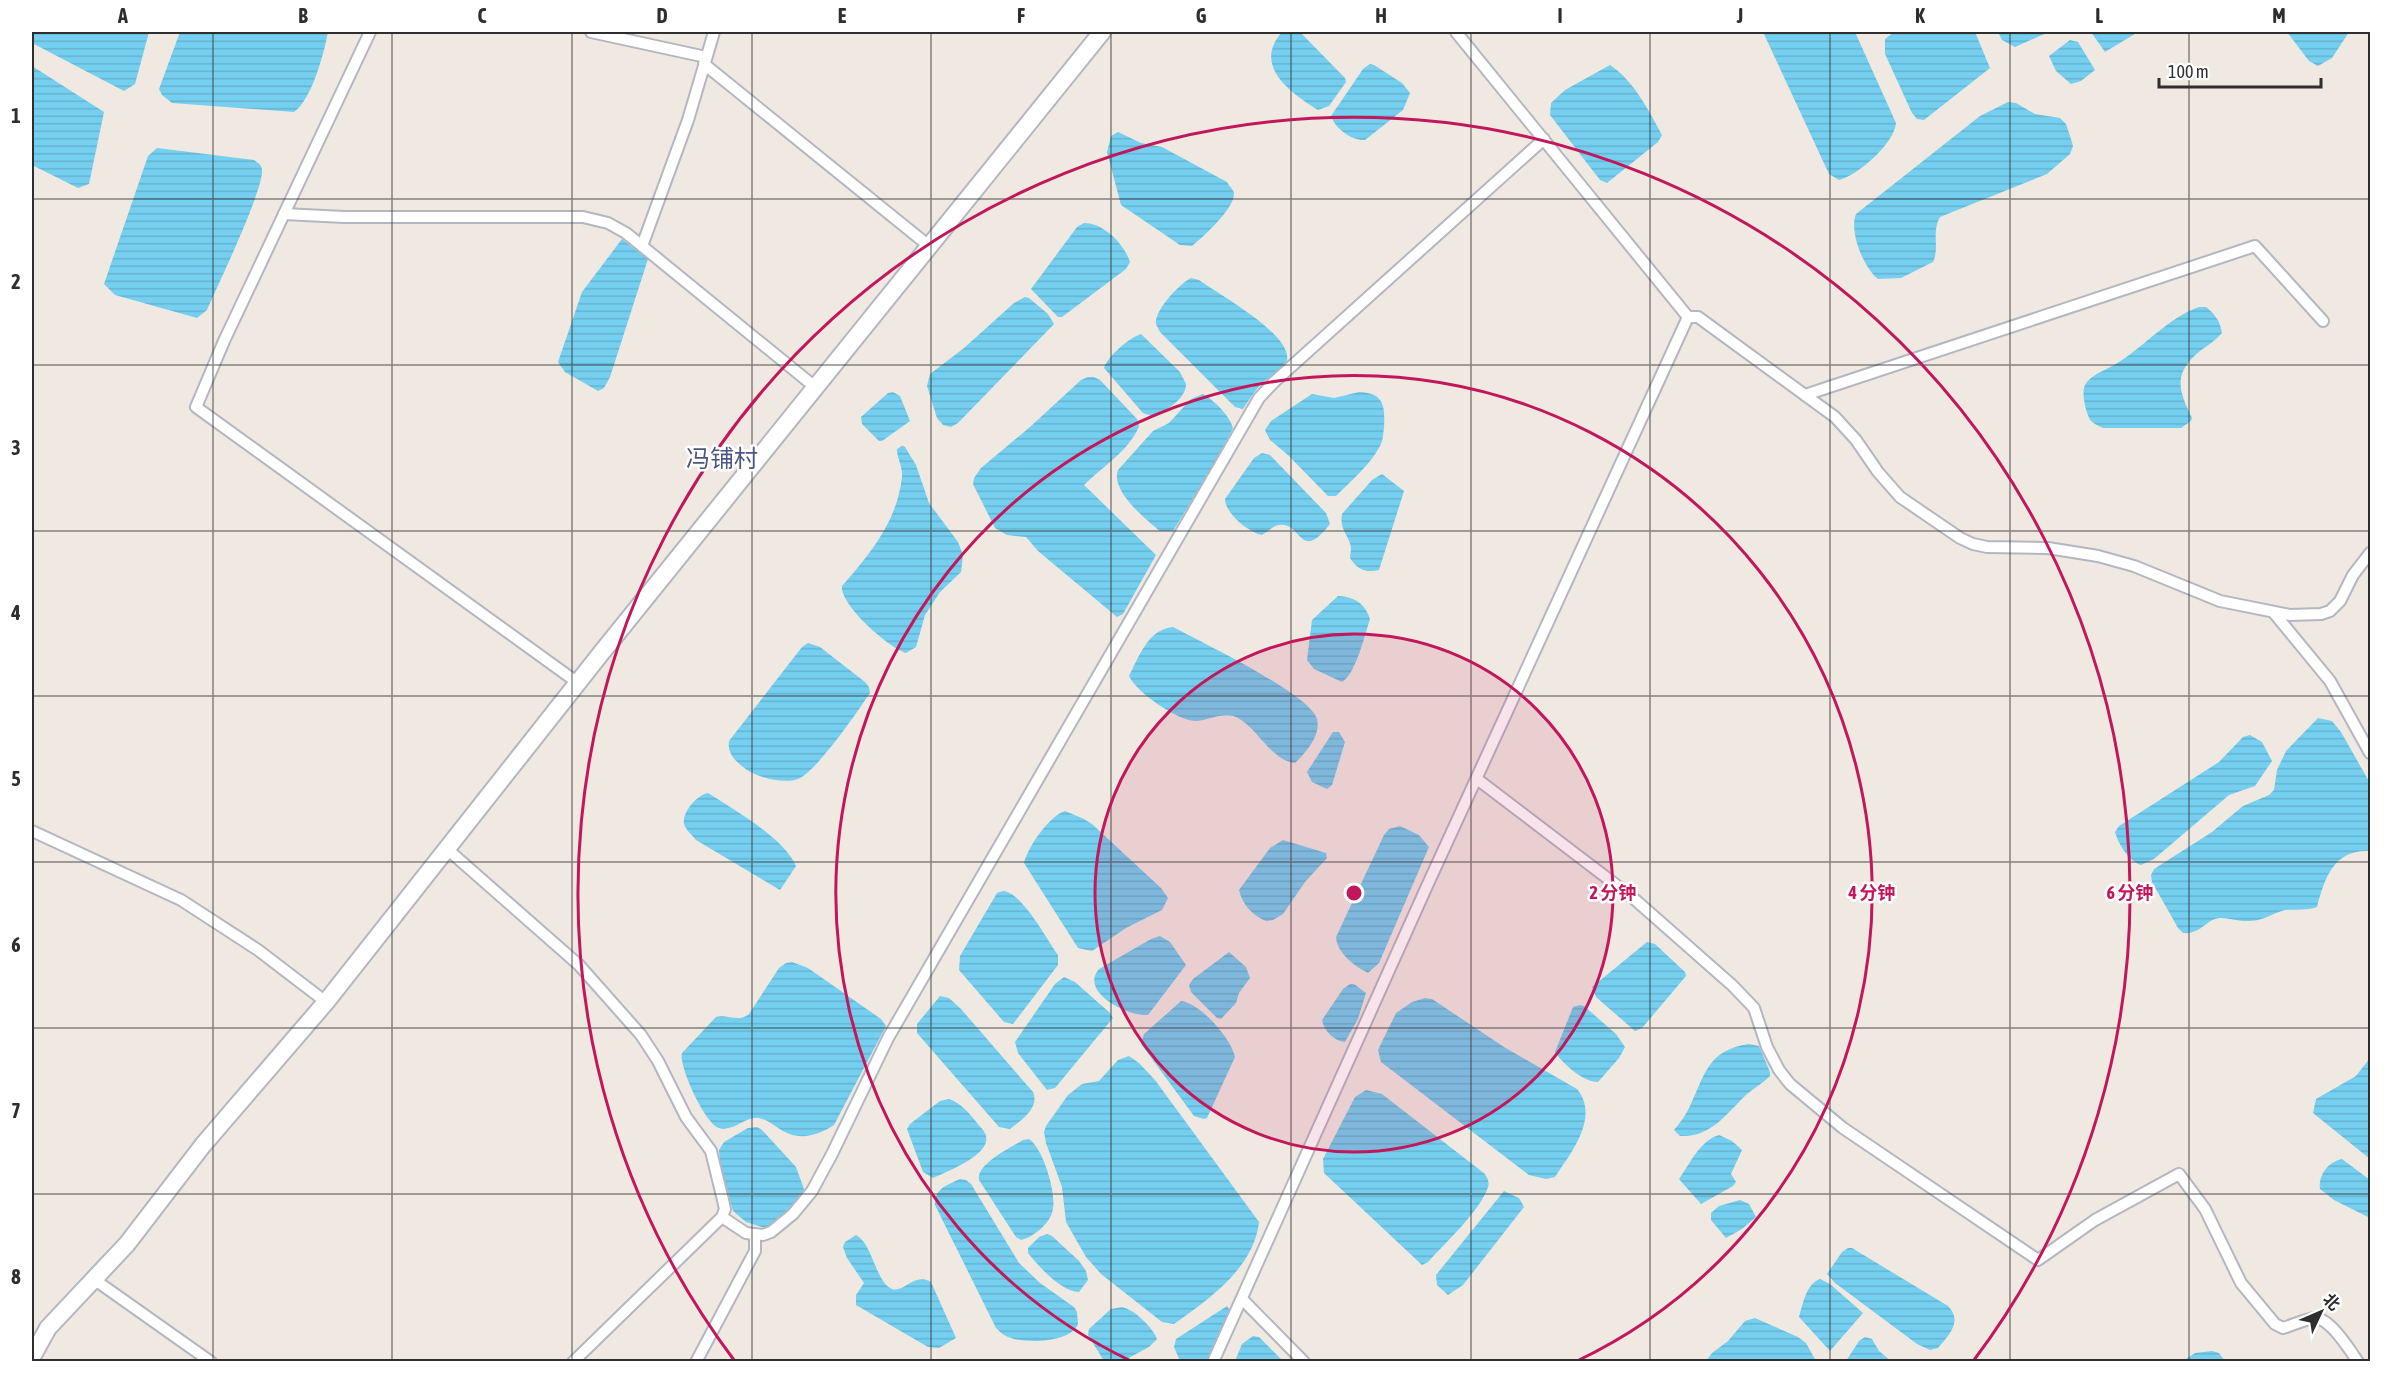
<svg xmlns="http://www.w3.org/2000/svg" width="2402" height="1393" viewBox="0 0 2402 1393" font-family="'Asap Condensed','Noto Sans SC',sans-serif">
<defs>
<pattern id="water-rules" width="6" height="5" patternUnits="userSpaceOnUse" patternTransform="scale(1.5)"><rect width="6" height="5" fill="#75cff0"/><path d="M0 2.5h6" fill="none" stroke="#66b2ce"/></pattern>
</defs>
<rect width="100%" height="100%" fill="#efe9e1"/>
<g fill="url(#water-rules)">
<path d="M32,32H149L135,84L124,91L32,43Z"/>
<path d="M180,32H328C324,53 312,99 294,112L172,103L162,95L159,89Z"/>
<path d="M1282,32H1300L1345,78L1346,82L1329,106L1318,110C1291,93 1252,66 1282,32Z"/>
<path d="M1763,32H1855L1896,123C1894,144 1858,175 1839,180L1829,174Z"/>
<path d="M1894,32H1975L1990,68L1924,120L1917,119L1912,113L1885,54V39Z"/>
<path d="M1998,32H2049L2015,47L2002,40Z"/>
<path d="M2091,32H2138L2105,52Z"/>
<path d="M2287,32H2349L2332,58L2318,66L2309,61Z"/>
<path d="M2070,40L2078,42L2095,70L2081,81L2071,84L2056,71L2049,56Z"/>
<path d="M1370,64L1374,65L1402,83L1410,93L1403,110L1365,140C1351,141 1335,128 1331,116L1363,69Z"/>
<path d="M1610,65C1634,81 1649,111 1662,135L1658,142L1607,183L1600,180L1550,115L1551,103L1565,90Z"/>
<path d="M32,66L104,112L89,184L78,188L32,165Z"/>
<path d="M2008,102L2016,103L2035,114L2060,118L2066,124L2071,139L2073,146L2070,154L2047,174L1940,217C1931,233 1940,248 1933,262L1901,278L1878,279C1863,267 1849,231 1856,214L1980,116Z"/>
<path d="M1118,132L1141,143L1162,147L1227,182C1229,186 1234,190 1234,194C1234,209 1203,237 1192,246L1180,245L1121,205L1107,152L1111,136Z"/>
<path d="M157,148L254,160C258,163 262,165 262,170C264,189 217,287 207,310L197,318L115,295L104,284L148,156Z"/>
<path d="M1084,223C1104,223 1124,244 1130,262L1126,269L1062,317H1058L1031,289L1077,227Z"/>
<path d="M622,239L648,259L610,377L604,388L598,391L565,372L558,362L582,292Z"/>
<path d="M1191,278L1199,280C1218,294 1292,334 1287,360C1284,370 1270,376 1263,382C1255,390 1249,400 1243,409L1235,407L1160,332L1156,324C1154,311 1179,284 1191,278Z"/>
<path d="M1025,297L1029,298L1048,314L1054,324L958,423L951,427L943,425L937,418L927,386L930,374L964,348L1014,303Z"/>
<path d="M2199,307H2206C2215,314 2220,321 2222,333C2216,340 2208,345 2200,351C2173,373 2178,389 2192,418L2191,421L2181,428H2103C2099,426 2094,424 2091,421C2086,414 2081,393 2085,385C2091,374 2109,369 2119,362C2146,345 2168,318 2199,307Z"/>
<path d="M1141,334L1180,372L1186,384C1186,399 1166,410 1155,417L1143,413L1104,368C1108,356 1129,338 1141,334Z"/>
<path d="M1088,377H1094L1100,380L1137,419L1139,426C1130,450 1102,467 1084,485L1156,555L1123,614L1117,617L1038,551L1026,537L1007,535L995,528L973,484L974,478L981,468L1030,427L1081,380Z"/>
<path d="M893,392L900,396L910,421L882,441H879L862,424L861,417L888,393Z"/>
<path d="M1359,392C1385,393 1385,407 1384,428C1383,434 1383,441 1380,446C1370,465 1351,481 1336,496H1328L1288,455L1270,440L1265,430L1271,421L1312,394L1334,398Z"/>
<path d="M1203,394C1214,400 1230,416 1233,428L1221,453L1173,531H1160C1145,519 1110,490 1118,470L1153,431L1169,423L1191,399Z"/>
<path d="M902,446L905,447L916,465L929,503L958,542L963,555L961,572L940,592L925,615L916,647L906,653C888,647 840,605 842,586C870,554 897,522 902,477C903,467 897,459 897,449Z"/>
<path d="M1262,453L1270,455L1326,513L1330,524C1299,564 1302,521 1279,525C1273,526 1267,532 1262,535C1248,532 1225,513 1225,499L1254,458Z"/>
<path d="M1382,474L1404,491L1379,570C1365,573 1358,570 1350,558C1350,555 1351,551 1351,548C1350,536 1339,531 1342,514L1372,480Z"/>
<path d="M1338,596C1354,597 1365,603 1370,619C1365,634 1356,674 1342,682L1314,669L1307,660L1312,620Z"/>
<path d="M1173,627C1199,641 1310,694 1317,719C1321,736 1306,752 1295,763C1271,760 1258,729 1238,718C1225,711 1210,720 1197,721C1179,722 1136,692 1129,676C1139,657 1148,629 1173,627Z"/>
<path d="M808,643L820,647L865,682L869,687L870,693C858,711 818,769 800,778C787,785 759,778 747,770C736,762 727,754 729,741L802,647Z"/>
<path d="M2318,718L2332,721L2341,732L2370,783V851C2334,849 2325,877 2317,907C2306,911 2296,909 2285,910C2276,912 2267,918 2258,920C2243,923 2235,919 2221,918C2208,917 2201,935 2183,933L2178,928L2152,882L2151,875L2154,869L2212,832L2243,806L2269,795L2274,790L2277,770L2286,751Z"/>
<path d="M1333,732H1339L1345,742L1332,785L1327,789L1312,782L1307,772Z"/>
<path d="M2250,735L2262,742L2272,761L2255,786L2229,795L2154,859L2141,865C2130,862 2118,844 2115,832L2119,826L2219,762L2243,737Z"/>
<path d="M708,793C733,809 784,838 796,866L780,890L696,840C692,835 686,830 684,824C682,812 697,795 708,793Z"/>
<path d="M1065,811L1084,819L1092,824L1161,888L1168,898L1162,910L1126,928L1092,951L1078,948L1024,863C1028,847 1049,816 1065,811Z"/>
<path d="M1400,826L1419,835L1429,847L1379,963L1368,973C1354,966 1337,953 1336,937L1384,835L1389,829Z"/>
<path d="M1283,840L1326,853L1327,858L1305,882L1283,914L1273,920L1266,921C1253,916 1242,904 1239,890L1270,848Z"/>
<path d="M1003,891C1022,892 1047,940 1058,955V965L1013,1024L1004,1022L959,970L960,956L997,893Z"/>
<path d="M1160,936L1170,942L1186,965L1148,1015C1128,1017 1079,992 1099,969L1151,939Z"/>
<path d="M1647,942L1655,944L1685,972L1686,976L1642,1028L1635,1031L1596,997L1592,987Z"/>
<path d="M1229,952L1246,967L1250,978L1239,993L1236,1003L1221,1019L1217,1018L1191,992L1189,985L1193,979Z"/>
<path d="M792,962L808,968L881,1019L886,1026L834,1125C819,1135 800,1141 783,1131C774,1126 768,1120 759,1118C745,1116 734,1132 719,1128C705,1124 678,1065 682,1053L716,1017C728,1014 738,1023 749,1014L779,968L786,963Z"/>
<path d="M1064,977L1075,982L1110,1013L1113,1018L1055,1088L1047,1090L1018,1053L1015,1042L1055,984Z"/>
<path d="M1350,984H1354L1366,993L1358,1019L1345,1042C1334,1041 1324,1031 1322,1020L1343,989Z"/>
<path d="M940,996L949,998L961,1009L1033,1092C1040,1108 1021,1120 1010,1129L999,1127L917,1033V1024Z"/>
<path d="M1425,998L1432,999L1504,1047L1577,1089C1600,1117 1571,1153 1555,1177L1546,1179L1529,1175L1381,1062L1378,1050L1396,1013L1412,1002Z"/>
<path d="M1181,1001C1200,1003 1231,1038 1235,1057L1207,1118L1204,1119L1194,1116L1141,1044L1144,1034Z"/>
<path d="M1580,1005L1584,1006L1616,1034L1625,1047L1619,1058L1598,1082C1583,1082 1563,1064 1555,1052L1573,1007Z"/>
<path d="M1749,1044L1759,1046L1770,1072V1076C1763,1083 1754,1088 1747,1094C1727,1113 1711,1138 1680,1136L1674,1130C1680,1123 1686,1115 1690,1106C1705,1074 1708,1050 1749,1044Z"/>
<path d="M1129,1056L1139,1063L1155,1080L1259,1222C1254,1268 1209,1299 1174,1324L1162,1322L1101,1274L1086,1257L1066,1222L1062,1187L1046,1143L1044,1132L1046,1126L1068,1095L1082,1084L1099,1081L1118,1060Z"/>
<path d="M2370,1058V1159L2313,1113L2316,1099L2356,1076Z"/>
<path d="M1366,1090L1382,1094L1485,1174C1487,1178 1490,1182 1488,1187C1481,1210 1444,1244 1428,1262L1422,1265L1324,1173L1323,1159L1355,1097Z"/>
<path d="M949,1099C961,1103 970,1114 978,1124C980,1127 985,1131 986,1136C991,1155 946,1172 933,1178L923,1172L907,1129L910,1124L940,1101Z"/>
<path d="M757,1127L762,1130L796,1167L804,1189L797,1203L773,1225L765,1228L746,1222L733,1211L720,1164L719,1150L724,1142L748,1128Z"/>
<path d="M1719,1135L1732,1141L1742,1150L1731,1174L1736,1182L1733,1186L1701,1204L1679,1179C1690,1164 1700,1140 1719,1135Z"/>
<path d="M1029,1139C1043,1148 1056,1192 1053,1208C1052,1222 1034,1237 1021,1240L1016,1237L979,1180C976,1164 1010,1148 1023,1140Z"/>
<path d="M2342,1159L2370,1180V1218L2334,1200L2320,1189C2318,1175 2328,1162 2342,1159Z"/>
<path d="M960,1179L966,1180L971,1184L1019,1263L1040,1283L1074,1307L1077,1312L1078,1324C1071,1343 1024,1344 1008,1337C1003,1335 1000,1332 996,1328L935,1205C934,1189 947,1185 960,1179Z"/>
<path d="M1504,1191L1519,1198L1524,1207L1463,1285L1448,1295L1437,1285L1436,1275Z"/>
<path d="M1740,1200L1749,1204L1756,1217L1742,1229L1726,1238L1711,1220V1213L1719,1206Z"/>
<path d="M1047,1234L1052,1236L1079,1261L1086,1271L1088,1280L1079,1292C1062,1292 1039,1267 1028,1253V1248L1039,1237Z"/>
<path d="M856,1235C873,1244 876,1283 892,1289C904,1293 915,1272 931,1282L956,1338L939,1348L928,1347L856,1305V1295L864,1283L847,1258L843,1247L845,1242Z"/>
<path d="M1848,1248H1852L1948,1306C1963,1321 1949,1335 1938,1348L1930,1350L1917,1344L1835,1283L1827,1274L1842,1252Z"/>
<path d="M1820,1279L1830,1284L1863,1313L1830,1351L1799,1317C1803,1304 1806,1284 1820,1279Z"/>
<path d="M1227,1306L1230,1310L1207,1361H1180L1174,1347L1176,1339Z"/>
<path d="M1122,1307C1135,1310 1152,1327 1157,1339L1149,1347L1123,1361H1104L1088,1335L1089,1329L1111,1309Z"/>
<path d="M1755,1318L1798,1337L1806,1343L1816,1361H1706L1712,1353L1728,1341L1745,1321Z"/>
<path d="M1253,1336L1259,1337L1283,1361H1235L1242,1344Z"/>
<path d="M1865,1337L1872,1339L1879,1351L1891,1361H1846L1859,1341Z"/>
<path d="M2212,1351L2219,1353L2225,1361H2183L2195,1353Z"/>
</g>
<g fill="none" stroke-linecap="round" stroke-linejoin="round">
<g stroke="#b4b7c1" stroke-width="14">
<g id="street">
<path d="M370,32L224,341L196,407L578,683"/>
<path d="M591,32L706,57"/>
<path d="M1456,32L1688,317"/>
<path d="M704,64L929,246"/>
<path d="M284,214L344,217H583L608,223L626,233L815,387"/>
<path d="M642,246L688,120L714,32"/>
<path d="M1688,317H1698L1835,417L1856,440L1878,472L1900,497L1960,538L1973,544L1987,547L2048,548L2098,556L2134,566L2220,601L2290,615L2321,614L2330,611L2340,601L2353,575L2370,553"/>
<path d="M1805,395L2255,246L2323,321"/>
<path d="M2274,613L2330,681L2370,753"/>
<path d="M1477,779L1632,897L1733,986L1754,1008L1767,1047L1779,1070L1790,1084L1843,1128L2038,1260L2095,1220L2179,1174L2205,1209L2241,1283L2275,1324L2283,1328C2293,1325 2305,1319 2315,1318C2330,1318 2350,1350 2358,1362"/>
<path d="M32,831L181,900L258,950L326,1002"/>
<path d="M446,848L579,965L641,1035L658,1061L686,1117L711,1151L723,1200L725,1209L722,1217L573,1362"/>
<path d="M722,1217L746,1233L763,1235L771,1232L793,1214L812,1191L832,1154L888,1038L1259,398L1274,382L1544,139"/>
<path d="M95,1280L211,1362"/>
<path d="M1242,1299L1304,1362"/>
<path d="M696,1362L755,1251V1236"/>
<path d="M1213,1362L1427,886L1688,317"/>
</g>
</g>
<g stroke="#b4b7c1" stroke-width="20">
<path id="secondary" d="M32,1357L48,1328L127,1244L203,1145L326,1002L602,652L1102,32"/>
</g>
<use href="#street" stroke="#fff" stroke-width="10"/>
<use href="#secondary" stroke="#fff" stroke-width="16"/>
</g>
<path fill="none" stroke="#2e2e2e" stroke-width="1.5" stroke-opacity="0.55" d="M213,32V1362M392,32V1362M572,32V1362M752,32V1362M931,32V1362M1111,32V1362M1291,32V1362M1471,32V1362M1650,32V1362M1830,32V1362M2010,32V1362M2189,32V1362M32,199H2370M32,365H2370M32,531H2370M32,696H2370M32,862H2370M32,1028H2370M32,1194H2370"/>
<circle cx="1354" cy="893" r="259" fill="#c2185b" fill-opacity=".12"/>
<g fill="none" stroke="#c2185b" stroke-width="3">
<circle cx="1354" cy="893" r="259"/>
<path d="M1131 1361A518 518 0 1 1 1577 1361"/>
<path d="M734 1360A776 776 0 1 1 1974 1360"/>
</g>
<g text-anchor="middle" stroke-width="5" stroke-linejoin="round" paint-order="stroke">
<g font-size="24" fill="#4d5680" stroke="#fff">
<text x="722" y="467">冯铺村</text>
</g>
</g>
<circle cx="1354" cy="893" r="9" fill="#c2185b" stroke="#fff" stroke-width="3"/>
<g font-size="18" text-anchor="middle" font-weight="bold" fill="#c2185b" stroke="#fff" stroke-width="5" stroke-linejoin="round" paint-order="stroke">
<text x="1613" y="899">2 分钟</text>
<text x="1872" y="899">4 分钟</text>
<text x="2130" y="899">6 分钟</text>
</g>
<rect width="2402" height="1393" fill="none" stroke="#ffffff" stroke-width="66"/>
<g transform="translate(2321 1312) rotate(46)" stroke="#ffffff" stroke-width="4.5" paint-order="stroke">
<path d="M0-4.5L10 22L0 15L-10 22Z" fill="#2e2e2e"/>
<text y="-9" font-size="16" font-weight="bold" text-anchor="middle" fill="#2e2e2e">北</text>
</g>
<path d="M2159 78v9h162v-9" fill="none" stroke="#2e2e2e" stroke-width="3"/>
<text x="2168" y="78" font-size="18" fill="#2e2e2e" stroke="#ffffff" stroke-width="4.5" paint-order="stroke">100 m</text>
<rect x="33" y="33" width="2336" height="1327" fill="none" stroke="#2e2e2e" stroke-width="2"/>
<g font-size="20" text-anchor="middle" font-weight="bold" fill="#2e2e2e">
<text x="123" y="23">A</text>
<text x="303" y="23">B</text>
<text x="482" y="23">C</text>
<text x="662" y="23">D</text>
<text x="842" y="23">E</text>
<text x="1021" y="23">F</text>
<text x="1201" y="23">G</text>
<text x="1381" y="23">H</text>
<text x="1560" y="23">I</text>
<text x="1740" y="23">J</text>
<text x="1920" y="23">K</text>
<text x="2099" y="23">L</text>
<text x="2279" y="23">M</text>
<text x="16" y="123">1</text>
<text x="16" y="289">2</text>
<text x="16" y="455">3</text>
<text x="16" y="620">4</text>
<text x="16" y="786">5</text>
<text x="16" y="952">6</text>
<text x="16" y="1118">7</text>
<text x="16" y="1284">8</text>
</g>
</svg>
